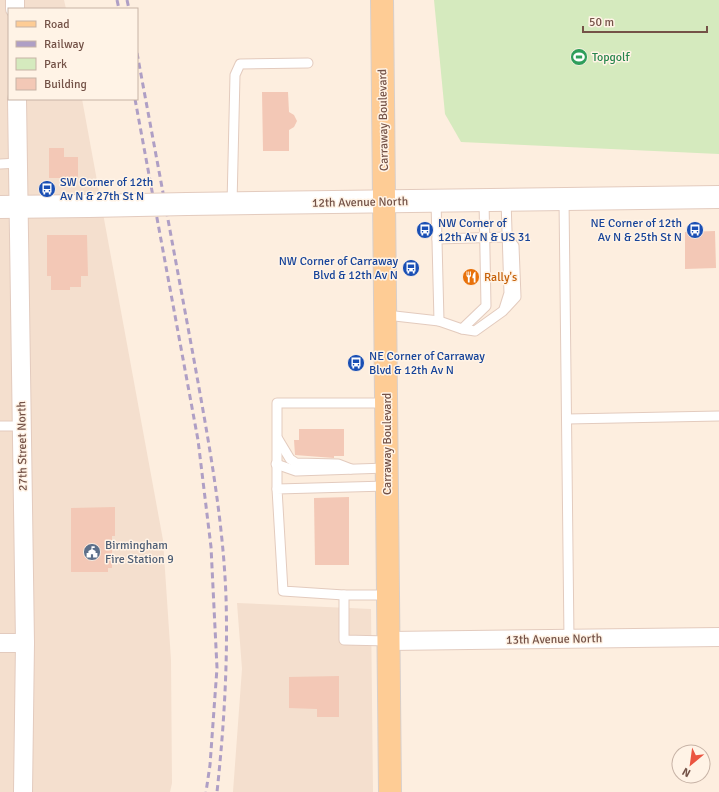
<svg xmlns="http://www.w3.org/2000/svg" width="719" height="792" viewBox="0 0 719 792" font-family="Signika,sans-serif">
<rect width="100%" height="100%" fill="#fdeedf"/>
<g fill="#f4dfce">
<path d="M0,0H64L66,9H9V99H82L163,540L171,660L172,783L170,792H0Z"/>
<path d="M237,603L371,609L373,792H233L242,669Z"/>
</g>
<path fill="#d5eabe" d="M434,0H719V154L461,142L445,114Z"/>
<g fill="#f3c8b6">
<path d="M262,92H288L289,112L294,115L297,121L294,127L289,130V151H263Z"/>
<path d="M49,148H64V157H78V178H49Z"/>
<path d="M715,231L716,268L685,269V232Z"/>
<path d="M47,235H87L88,276H81V287H70V290H51V276H47Z"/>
<path d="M299,429H344V456H334V458L295,455L294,440H299Z"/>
<path d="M349,497V565H315L314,498Z"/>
<path d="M115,507V536H112V568H108V572H71V508Z"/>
<path d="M339,676V717H317V709L289,708V677Z"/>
</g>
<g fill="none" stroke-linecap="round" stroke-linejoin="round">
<g stroke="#e3cbbe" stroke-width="11">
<g id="service">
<path d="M0,164L18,163"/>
<path d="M564,199L569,639"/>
<path d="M436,201L439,321"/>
<path d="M232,204L235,75L240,64L308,63"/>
<path d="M437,239L507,237"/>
<path d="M504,309L509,293L506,200"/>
<path d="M386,315L439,321L462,329L475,331L503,311L516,297L514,246L507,237"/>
<path d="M462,329L486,306L484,200"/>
<path d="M567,419L719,416"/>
<path d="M0,426H22"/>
<path d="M278,439L290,459L296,463L338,464L351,469"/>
<path d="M276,464L296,471L387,468"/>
<path d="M387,486L277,489L283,591L344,595H388"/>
<path d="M277,489V403H386"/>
<path d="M344,595V640L389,641"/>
</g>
</g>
<g stroke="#e3cbbe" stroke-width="20">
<g id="minor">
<path d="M15,0V9"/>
<path d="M17,99L25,643L23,792"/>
<path d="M389,641L719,637"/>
<path d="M0,643H25"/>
</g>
</g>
<g stroke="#e3cbbe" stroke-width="24">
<g id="tertiary">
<path d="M187,204L719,197"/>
<path d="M0,207L89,206"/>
</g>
</g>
<g stroke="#d8cfcb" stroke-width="24">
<path id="primary" d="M382,0L390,792"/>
</g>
<use href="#service" stroke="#fff" stroke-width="9"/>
<use href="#minor" stroke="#fff" stroke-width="18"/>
<use href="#tertiary" stroke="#fff" stroke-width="22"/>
<use href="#primary" stroke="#fecc95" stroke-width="22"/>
<g stroke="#af9fc5" stroke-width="3" stroke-dasharray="6 4" stroke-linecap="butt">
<path d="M117,0L119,9"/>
<path d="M127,0L129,9"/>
<path d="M137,53C156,155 175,257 194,360C208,438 223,517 226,597C228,662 224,727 217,792"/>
<path d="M135,99L198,440L211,547L217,668L210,765L206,792"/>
</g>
<g stroke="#e3cbbe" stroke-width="24" stroke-linecap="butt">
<path id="tertiary-bridge" d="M89,206L187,204"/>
</g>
<use href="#tertiary-bridge" stroke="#fff" stroke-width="22"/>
</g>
<defs>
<g id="stadium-disc" transform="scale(0.9)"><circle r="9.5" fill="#2e9e5b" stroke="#fff3e6"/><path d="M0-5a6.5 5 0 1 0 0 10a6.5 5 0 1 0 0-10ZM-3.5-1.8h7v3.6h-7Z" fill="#fff"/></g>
<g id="bus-disc" transform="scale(0.9)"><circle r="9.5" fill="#1a4fb4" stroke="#fff3e6"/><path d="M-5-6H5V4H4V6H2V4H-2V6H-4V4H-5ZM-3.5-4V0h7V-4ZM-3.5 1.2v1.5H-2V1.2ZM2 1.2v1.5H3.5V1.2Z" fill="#fff"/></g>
<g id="restaurant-disc" transform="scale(0.9)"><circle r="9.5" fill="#e8710a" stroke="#fff3e6"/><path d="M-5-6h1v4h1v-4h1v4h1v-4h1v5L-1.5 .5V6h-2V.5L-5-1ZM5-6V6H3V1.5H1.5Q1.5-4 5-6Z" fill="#fff"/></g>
<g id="civic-disc" transform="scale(0.9)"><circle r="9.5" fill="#5c6f8a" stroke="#fff3e6"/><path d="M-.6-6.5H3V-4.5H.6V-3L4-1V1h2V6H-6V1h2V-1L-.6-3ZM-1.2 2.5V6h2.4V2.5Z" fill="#fff"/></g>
</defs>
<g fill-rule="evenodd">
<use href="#stadium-disc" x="579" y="57"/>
<use href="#bus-disc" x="47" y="189"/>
<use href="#bus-disc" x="425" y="230"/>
<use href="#bus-disc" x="695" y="230"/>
<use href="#bus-disc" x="411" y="268"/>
<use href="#restaurant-disc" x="471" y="277"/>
<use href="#bus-disc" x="356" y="363"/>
<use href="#civic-disc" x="92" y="552"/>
</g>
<g text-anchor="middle" stroke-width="3" stroke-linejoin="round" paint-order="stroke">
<g font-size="12" fill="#27864d" stroke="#fff3e6" text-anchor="start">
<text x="592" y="61">Topgolf</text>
</g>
<g font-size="12" fill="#745247" stroke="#fff3e6">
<text transform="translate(383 120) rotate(-91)" y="4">Carraway Boulevard</text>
<text transform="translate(360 202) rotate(-1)" y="4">12th Avenue North</text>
<text transform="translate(387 444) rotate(-90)" y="4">Carraway Boulevard</text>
<text transform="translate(22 446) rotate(-91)" y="4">27th Street North</text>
<text transform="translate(554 639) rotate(-1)" y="4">13th Avenue North</text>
</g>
<g font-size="12" fill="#164399" stroke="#fff3e6" text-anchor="start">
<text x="60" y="186">SW Corner of 12th<tspan x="60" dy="14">Av N &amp; 27th St N</tspan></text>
<text x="438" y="227">NW Corner of<tspan x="438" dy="14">12th Av N &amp; US 31</tspan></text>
<text x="682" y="227" text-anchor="end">NE Corner of 12th<tspan x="682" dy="14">Av N &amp; 25th St N</tspan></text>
<text x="398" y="265" text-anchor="end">NW Corner of Carraway<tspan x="398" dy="14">Blvd &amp; 12th Av N</tspan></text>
<text x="369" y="360">NE Corner of Carraway<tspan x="369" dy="14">Blvd &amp; 12th Av N</tspan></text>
</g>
<g font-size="12" fill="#c56008" stroke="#fff3e6" text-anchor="start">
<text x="484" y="281">Rally's</text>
</g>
<g font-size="12" fill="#4e5e75" stroke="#fff3e6" text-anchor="start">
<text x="105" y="549">Birmingham<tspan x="105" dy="14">Fire Station 9</tspan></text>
</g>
</g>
<rect x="8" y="8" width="130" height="92" fill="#fff3e6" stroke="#c7b3a6"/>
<rect x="16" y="21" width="20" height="6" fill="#fecc95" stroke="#c7b3a6"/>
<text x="44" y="28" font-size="12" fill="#745247">Road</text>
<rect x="16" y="41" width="20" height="6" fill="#af9fc5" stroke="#c7b3a6"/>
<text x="44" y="48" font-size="12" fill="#745247">Railway</text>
<rect x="16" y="58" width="20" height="12" fill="#d5eabe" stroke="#c7b3a6"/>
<text x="44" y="68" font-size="12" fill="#745247">Park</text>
<rect x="16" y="78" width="20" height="12" fill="#f3c8b6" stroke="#c7b3a6"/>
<text x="44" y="88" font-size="12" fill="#745247">Building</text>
<g transform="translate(691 764) rotate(209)"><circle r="19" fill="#fff3e6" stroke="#c7b3a6"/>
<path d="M0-3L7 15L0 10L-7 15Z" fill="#eb5440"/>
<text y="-6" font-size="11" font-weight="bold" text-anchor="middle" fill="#745247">N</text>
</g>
<path d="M583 26v6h124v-6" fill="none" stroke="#745247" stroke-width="2"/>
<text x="589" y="26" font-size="12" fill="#745247" stroke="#fff3e6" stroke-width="3" paint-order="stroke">50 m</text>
</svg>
